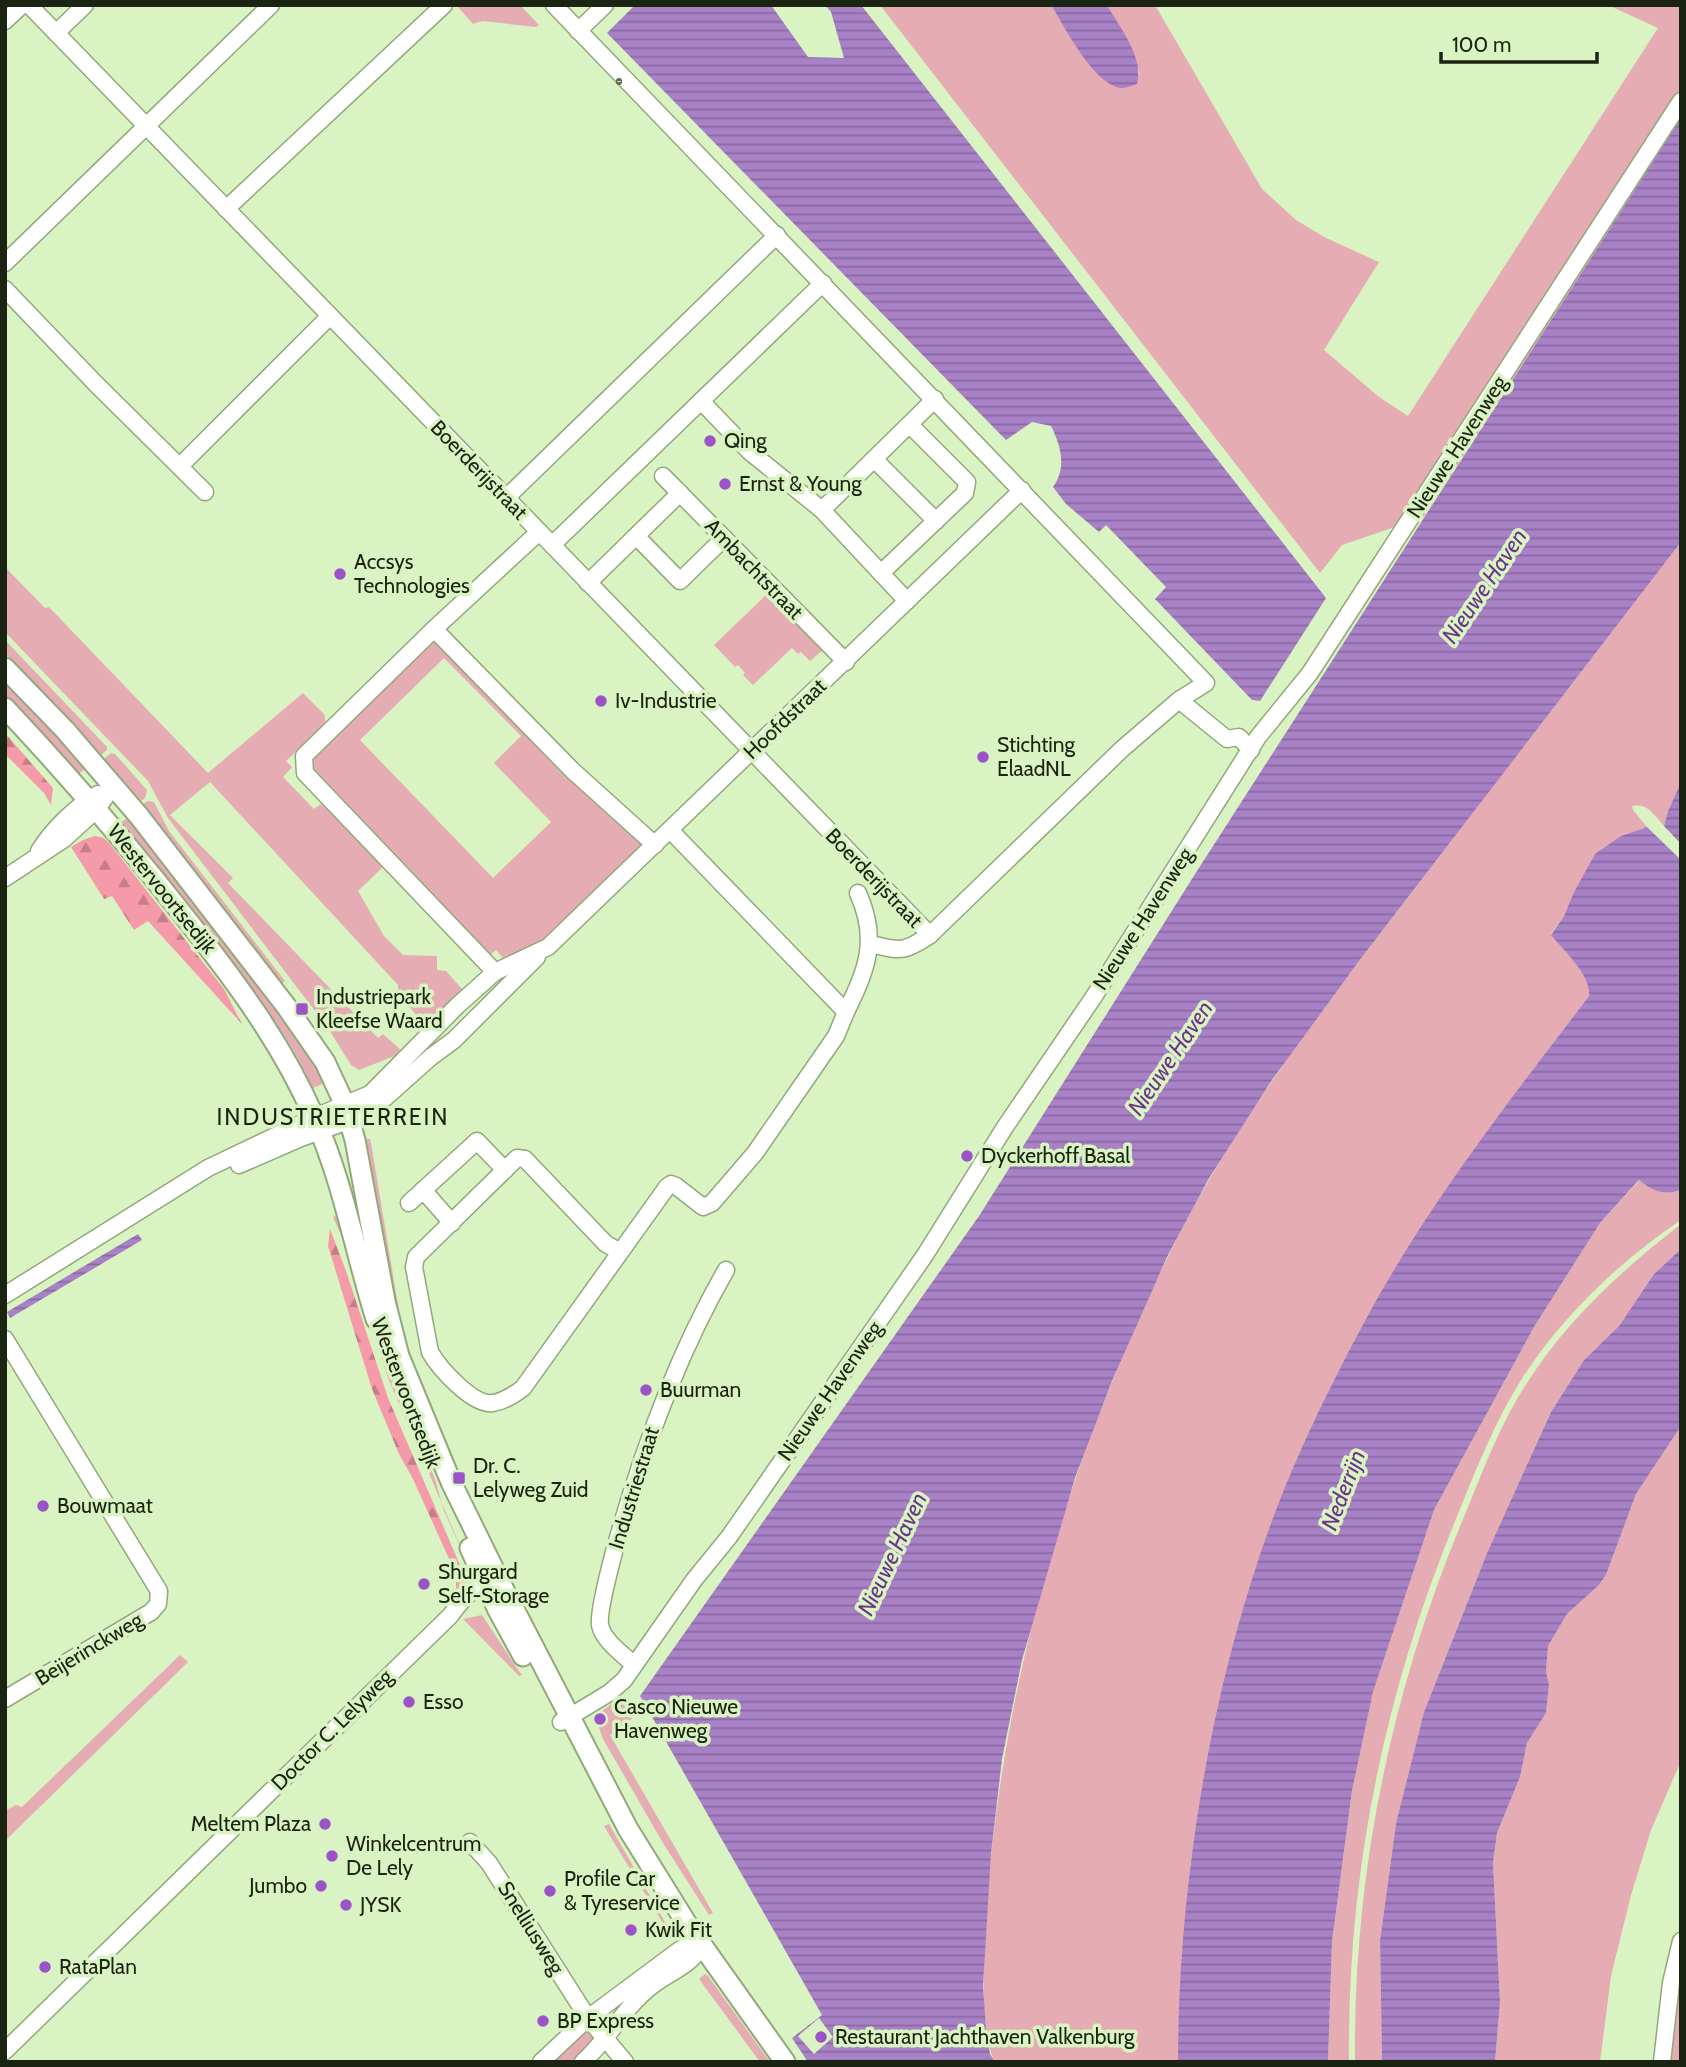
<svg xmlns="http://www.w3.org/2000/svg" width="1686" height="2067" viewBox="0 0 1686 2067" font-family="Cabin,sans-serif">
<defs>
<pattern id="forest-firs" width="22" height="20" patternUnits="userSpaceOnUse" patternTransform="scale(1.75)"><rect width="22" height="20" fill="#f59aa8"/><path d="M5 1l3.5 6h-7zM16 11l3.5 6h-7z" fill="#c67d87"/></pattern>
<pattern id="water-rules" width="6" height="5" patternUnits="userSpaceOnUse" patternTransform="scale(1.75)"><rect width="6" height="5" fill="#a981c6"/><path d="M0 2.5h6" fill="none" stroke="#89699f"/></pattern>
</defs>
<rect width="100%" height="100%" fill="#daf3c2"/>
<g fill="#e6acb3" fill-rule="evenodd">
<path d="M456,5H520L539,25L536,27L482,21L473,24Z"/>
<path d="M880,5H1051L1085,59L1140,75L1133,53L1107,5H1155L1262,189L1296,220L1324,237L1379,262L1324,350L1379,397L1408,416L1658,28L1608,5H1681V118L1424,517L1342,545L1320,573Z"/>
<path d="M1681,542V782L1668,811L1664,826C1655,816 1647,802 1632,806L1633,810L1647,827L1621,836L1573,894L1564,916L1551,934C1564,951 1591,975 1589,996C1481,1138 1377,1282 1303,1445C1270,1518 1248,1595 1228,1673C1213,1738 1198,1803 1190,1869C1183,1933 1181,1998 1178,2062H995C974,2026 987,1885 993,1839C1014,1660 1062,1492 1136,1326C1158,1276 1181,1227 1209,1180C1269,1078 1341,984 1413,891C1502,774 1592,658 1681,542Z"/>
<path d="M5,567L45,608L49,607L208,773L303,693L324,714L326,724L286,761L292,767L283,777L314,809L321,804L385,865L358,891L384,936L403,955L437,956V970L446,971L463,990L426,1026L398,994V985L210,782L170,815L233,878L228,883L378,1038L383,1034L400,1049L397,1055L359,1070L351,1065L328,1028L168,818L148,781L5,632Z"/>
<path d="M767,594L824,649L810,661L801,652L798,654L792,648L753,685L743,675L745,673L738,665L735,667L714,645Z"/>
<path d="M5,640L107,747V750L101,755L5,653Z"/>
<path d="M426,643H438L566,778L577,779L645,844L544,942L505,960L496,950L489,956L312,769L311,761L316,753ZM444,658L521,736L494,763L551,822L493,878L360,740Z"/>
<path d="M5,676L89,766L77,775L5,697Z"/>
<path d="M111,753L115,754L147,790L145,798L141,801L104,759Z"/>
<path d="M148,801L154,802L169,831L285,981L282,983L143,804Z"/>
<path d="M127,818L158,856L194,893L329,1081L313,1088C297,1056 282,1026 256,1001L119,824Z"/>
<path d="M366,1139H370L371,1143L402,1329L417,1374L451,1452L448,1454L413,1374L391,1291Z"/>
<path d="M1640,1180C1653,1191 1663,1196 1681,1190V1220C1619,1262 1562,1316 1521,1380C1495,1422 1476,1469 1458,1514C1385,1689 1347,1873 1349,2062H1328L1332,1942L1352,1791L1373,1692L1434,1510L1534,1327L1600,1223Z"/>
<path d="M338,1215L348,1235L386,1363L435,1479L444,1511L471,1571L388,1378L350,1255L333,1217Z"/>
<path d="M1681,1224V1249L1654,1274L1619,1326L1584,1360L1551,1412L1487,1553L1424,1712L1396,1823L1383,1919L1380,1940L1382,2062H1355C1353,1872 1392,1687 1466,1512C1484,1468 1501,1422 1527,1383C1567,1320 1622,1270 1681,1224Z"/>
<path d="M1681,1426V1761L1651,1830L1631,1895L1611,1976L1600,2062H1495L1500,2002L1493,1863L1497,1833L1520,1777L1527,1743L1546,1713L1549,1685L1546,1671L1548,1646L1567,1614L1599,1585L1606,1575L1636,1494Z"/>
<path d="M482,1615L516,1667L522,1675L519,1676L463,1619Z"/>
<path d="M180,1655L188,1662L5,1841V1811L16,1805L22,1807Z"/>
<path d="M619,1701L623,1703L632,1719L610,1735L713,1913L709,1915L663,1843L603,1739L595,1716L613,1703Z"/>
<path d="M609,1824L669,1929L667,1930L604,1826Z"/>
<path d="M1681,1971V2062H1671Z"/>
<path d="M705,1974L708,1976L770,2062H760L699,1979Z"/>
<path d="M586,2029L589,2030L596,2040L578,2062H546Z"/>
</g>
<g fill="url(#forest-firs)">
<path d="M5,733L53,788L51,805L44,793L5,754Z"/>
<path d="M95,836L104,838L110,844L224,989L242,1024L148,921L134,930L112,896L104,899L71,847L83,840Z"/>
<path d="M330,1229L346,1271L388,1398L466,1579L467,1586L457,1597L455,1572L413,1479L399,1454L372,1389L328,1246Z"/>
</g>
<g fill="url(#water-rules)">
<path d="M635,5H771L808,57L844,58L831,12L825,5H861L1326,598L1260,701L1252,700L1155,599L1166,587L1106,525L1099,532L1066,504L1053,487C1067,468 1061,446 1051,426L1032,422L1006,440L607,33Z"/>
<path d="M1051,5H1107C1119,26 1145,59 1137,84C1132,86 1126,88 1121,88C1093,84 1065,27 1051,5Z"/>
<path d="M1681,118V542L1359,961L1272,1080L1208,1180L1168,1255L1112,1381L1075,1478L1022,1660L1002,1759L991,1854L983,1986L986,2029L990,2054L995,2062H808L792,2038L822,2015L640,1696L979,1216L1197,871Z"/>
<path d="M1681,782V844L1664,826L1668,811Z"/>
<path d="M1647,827L1681,860V1190C1663,1196 1653,1191 1639,1180L1600,1223L1534,1327L1434,1510L1373,1692L1352,1791L1332,1942L1328,2062H1178C1178,1862 1220,1628 1303,1445C1322,1403 1344,1360 1366,1319C1428,1204 1510,1100 1589,996C1591,975 1564,951 1551,935L1564,916L1573,894L1595,854L1621,836Z"/>
<path d="M138,1234L142,1240L10,1318L7,1312Z"/>
<path d="M1681,1249V1426L1636,1494L1606,1575L1599,1585L1567,1614L1548,1646L1546,1671L1549,1685L1546,1713L1527,1743L1520,1777L1497,1833L1493,1863L1500,2002L1495,2062H1382L1380,1940L1383,1919L1396,1823L1424,1712L1487,1553L1551,1412L1584,1360L1619,1326L1654,1274Z"/>
</g>
<path fill="#daf3c2" d="M819,2018L833,2037L814,2054L798,2036Z"/>
<g fill="none" stroke-linecap="round" stroke-linejoin="round">
<g stroke="#91a97a" stroke-width="19">
<g id="minor">
<path d="M29,5L930,935"/>
<path d="M554,5L1206,683L1179,700L1227,739L1239,737L1251,750"/>
<path d="M5,21L22,5"/>
<path d="M578,31L605,5"/>
<path d="M56,33L85,5"/>
<path d="M226,209L444,5"/>
<path d="M5,263L271,5"/>
<path d="M5,289L95,383L205,492"/>
<path d="M701,401L750,452L822,510L907,601"/>
<path d="M874,459L936,521"/>
<path d="M180,466L330,316"/>
<path d="M663,476L846,662"/>
<path d="M680,493L636,536L680,581L724,538"/>
<path d="M506,498L777,235"/>
<path d="M822,510L935,399"/>
<path d="M552,545L823,283"/>
<path d="M881,573L965,493L967,482L910,425"/>
<path d="M588,583L636,536"/>
<path d="M434,629L572,770L655,845"/>
<path d="M39,851C52,830 76,806 98,794"/>
<path d="M5,878L64,839L97,809L113,786"/>
<path d="M871,944C901,951 903,953 930,935L1122,749L1179,700"/>
<path d="M495,972L305,773L304,756L434,629L539,532"/>
<path d="M846,1012C867,969 879,940 858,893"/>
<path d="M239,1165L301,1138L367,1114L431,1057L454,1040L537,957"/>
<path d="M423,1190L452,1223"/>
<path d="M409,1203L477,1141L505,1170"/>
<path d="M619,1251L606,1244L525,1159L517,1158L416,1257L414,1267L430,1352C439,1368 473,1406 493,1403C504,1401 514,1395 523,1388L667,1187L671,1184L676,1186L703,1207L712,1203L755,1153L836,1036L846,1012L671,831"/>
<path d="M5,1295L208,1168L315,1117L370,1094L457,1006L495,972L548,947L1022,490"/>
<path d="M5,1339L159,1591L158,1604L151,1612L5,1699"/>
<path d="M634,1665C624,1655 603,1641 600,1625C598,1611 610,1568 614,1552C641,1454 675,1359 726,1270"/>
<path d="M561,1722L609,1693L624,1680L694,1580L729,1537L925,1255L1005,1127L1093,998L1258,737L1310,673L1681,101"/>
<path d="M470,1842L489,1863L588,2018L625,2062"/>
<path d="M5,2051L450,1616C461,1601 475,1583 495,1584"/>
<path d="M541,2062L588,2018L678,1951L689,1944H702C694,1964 670,1972 653,1985C625,2006 609,2038 583,2062"/>
<path d="M1662,2062L1671,1983L1681,1941"/>
</g>
</g>
<g stroke="#91a97a" stroke-width="23">
<g id="major">
<path d="M5,668L65,730L139,816L286,1006L325,1062L345,1105L355,1140L385,1301L399,1356L451,1482L501,1584L628,1829L687,1924L785,2062"/>
<path d="M5,708C69,776 130,847 188,921C236,982 283,1045 314,1117C343,1181 355,1252 376,1319"/>
<path d="M470,1548L498,1610L523,1656"/>
</g>
</g>
<use href="#minor" stroke="#fff" stroke-width="16"/>
<use href="#major" stroke="#fff" stroke-width="19"/>
<g stroke="#5d6b4e" stroke-width="6">
<path id="rail" d="M619,81V82"/>
</g>
<use href="#rail" stroke="#daf3c2" stroke-width="3.5" stroke-dasharray="10" stroke-linecap="butt"/>
</g>
<g fill="#9b54c8" stroke="#daf3c2" stroke-width="2.5">
<circle cx="710" cy="441" r="7"/>
<circle cx="725" cy="484" r="7"/>
<circle cx="340" cy="574" r="7"/>
<circle cx="601" cy="701" r="7"/>
<circle cx="983" cy="757" r="7"/>
<rect x="295" y="1002" width="14" height="14" rx="3.5"/>
<circle cx="967" cy="1156" r="7"/>
<circle cx="646" cy="1390" r="7"/>
<rect x="452" y="1471" width="14" height="14" rx="3.5"/>
<circle cx="43" cy="1506" r="7"/>
<circle cx="424" cy="1584" r="7"/>
<circle cx="409" cy="1702" r="7"/>
<circle cx="600" cy="1719" r="7"/>
<circle cx="325" cy="1824" r="7"/>
<circle cx="332" cy="1856" r="7"/>
<circle cx="321" cy="1886" r="7"/>
<circle cx="550" cy="1891" r="7"/>
<circle cx="346" cy="1905" r="7"/>
<circle cx="631" cy="1930" r="7"/>
<circle cx="45" cy="1967" r="7"/>
<circle cx="543" cy="2021" r="7"/>
<circle cx="821" cy="2037" r="7"/>
</g>
<g text-anchor="middle" stroke-width="7" stroke-linejoin="round" paint-order="stroke">
<g font-size="21" fill="#1b2412" stroke="#daf3c2" text-anchor="start">
<text x="724" y="448">Qing</text>
<text x="739" y="491">Ernst &amp; Young</text>
<text x="354" y="569">Accsys<tspan x="354" dy="24">Technologies</tspan></text>
<text x="615" y="708">Iv-Industrie</text>
<text x="997" y="752">Stichting<tspan x="997" dy="24">ElaadNL</tspan></text>
<text x="316" y="1004">Industriepark<tspan x="316" dy="24">Kleefse Waard</tspan></text>
<text x="981" y="1163">Dyckerhoff Basal</text>
<text x="660" y="1397">Buurman</text>
<text x="473" y="1473">Dr. C.<tspan x="473" dy="24">Lelyweg Zuid</tspan></text>
<text x="57" y="1513">Bouwmaat</text>
<text x="438" y="1579">Shurgard<tspan x="438" dy="24">Self-Storage</tspan></text>
<text x="423" y="1709">Esso</text>
<text x="614" y="1714">Casco Nieuwe<tspan x="614" dy="24">Havenweg</tspan></text>
<text x="311" y="1831" text-anchor="end">Meltem Plaza</text>
<text x="346" y="1851">Winkelcentrum<tspan x="346" dy="24">De Lely</tspan></text>
<text x="564" y="1886">Profile Car<tspan x="564" dy="24">&amp; Tyreservice</tspan></text>
<text x="307" y="1893" text-anchor="end">Jumbo</text>
<text x="360" y="1912">JYSK</text>
<text x="645" y="1937">Kwik Fit</text>
<text x="59" y="1974">RataPlan</text>
<text x="557" y="2028">BP Express</text>
<text x="835" y="2044">Restaurant Jachthaven Valkenburg</text>
</g>
<g font-size="21" fill="#1b2412" stroke="#daf3c2">
<text transform="translate(1457 447) rotate(-57)" y="7">Nieuwe Havenweg</text>
<text transform="translate(479 470) rotate(46)" y="7">Boerderijstraat</text>
<text transform="translate(754 569) rotate(46)" y="7">Ambachtstraat</text>
<text transform="translate(785 719) rotate(-44)" y="7">Hoofdstraat</text>
<text transform="translate(874 878) rotate(46)" y="7">Boerderijstraat</text>
<text transform="translate(162 889) rotate(51)" y="7">Westervoortsedijk</text>
<text transform="translate(1143 919) rotate(-57)" y="7">Nieuwe Havenweg</text>
<text transform="translate(830 1391) rotate(-55)" y="7">Nieuwe Havenweg</text>
<text transform="translate(406 1393) rotate(69)" y="7">Westervoortsedijk</text>
<text transform="translate(634 1488) rotate(-73)" y="7">Industriestraat</text>
<text transform="translate(89 1649) rotate(-31)" y="7">Beijerinckweg</text>
<text transform="translate(332 1730) rotate(-45)" y="7">Doctor C. Lelyweg</text>
<text transform="translate(531 1928) rotate(58)" y="7">Snelliusweg</text>
</g>
<g font-size="23" font-style="italic" fill="#6a368a" stroke="#daf3c2">
<text transform="translate(1484 586) rotate(-56)" y="8">Nieuwe Haven</text>
<text transform="translate(1170 1058) rotate(-56)" y="8">Nieuwe Haven</text>
<text transform="translate(1343 1490) rotate(-69)" y="8">Nederrijn</text>
<text transform="translate(892 1554) rotate(-65)" y="8">Nieuwe Haven</text>
</g>
<g font-size="23" letter-spacing="2" fill="#1b2412" stroke="#daf3c2">
<text x="333" y="1125">INDUSTRIETERREIN</text>
</g>
</g>
<rect width="1686" height="2067" fill="none" stroke="#1b2412" stroke-width="14"/>
<path d="M1441 52v10h156v-10" fill="none" stroke="#1b2412" stroke-width="3.5"/>
<text x="1452" y="52" font-size="21" fill="#1b2412" stroke="#daf3c2" stroke-width="5" paint-order="stroke">100 m</text>
</svg>
